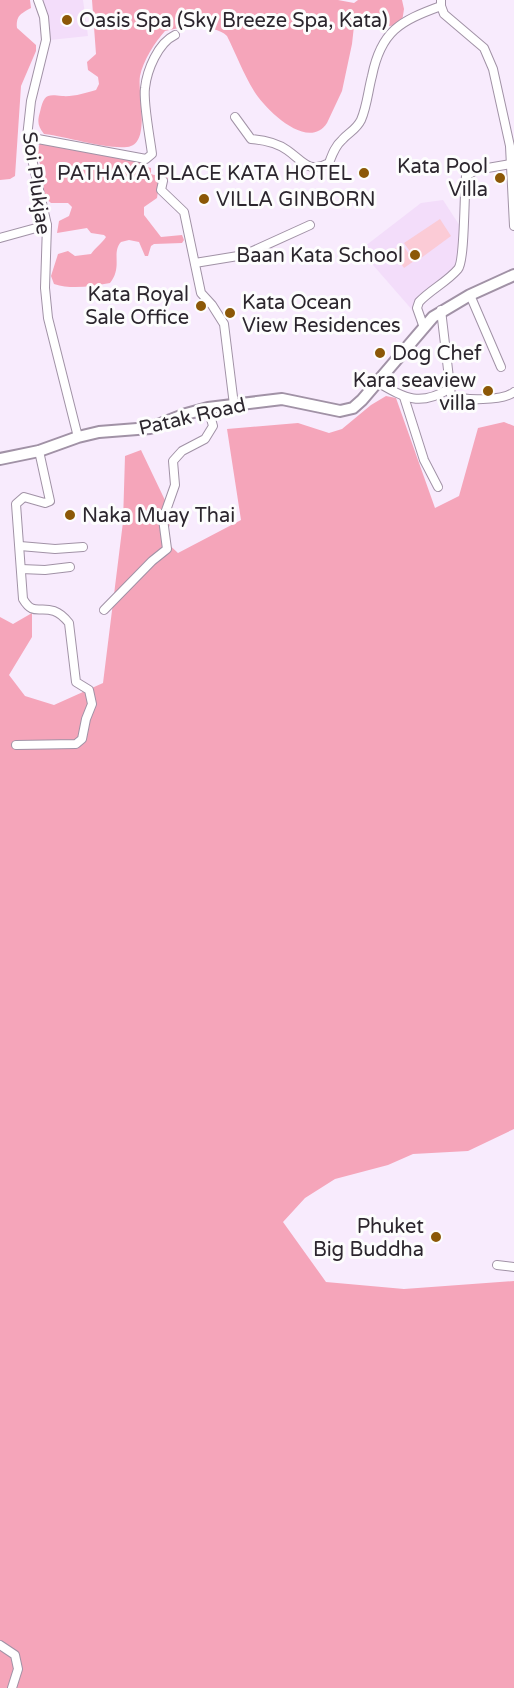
<svg xmlns="http://www.w3.org/2000/svg" width="514" height="1688" viewBox="0 0 514 1688" font-family="'Varela Round',sans-serif">
<rect width="100%" height="100%" fill="#f8ebfd"/>
<g fill="#f3ddfa">
<path d="M42,0H83L88,36L50,40L48,14Z"/>
<path d="M443,200L467,237L466,259L464,268L414,312L360,250L421,203Z"/>
</g>
<g fill="#fbcbd6">
<path d="M440,219L451,236L417,261L404,243Z"/>
<path d="M402,244L414,261L404,268L392,251Z"/>
</g>
<g fill="#f5a5ba">
<path d="M0,0H30L31,8C20,14 16,16 17,28L36,45V51L21,86L15,176L10,179L0,180Z"/>
<path d="M92,0H338L354,3L358,0H402L404,9L402,22C383,31 380,25 363,14L355,17L352,44L342,91L327,123C308,152 265,109 254,91C243,73 236,54 227,36C213,23 182,27 165,31C155,42 143,61 140,76C137,92 152,145 127,147C104,149 69,137 44,134C38,126 37,122 40,112C44,95 46,94 62,96C73,97 86,93 96,90L99,84L98,77L88,70L87,62L96,54Z"/>
<path d="M40,142L56,144L66,149L131,157L144,166L151,168V174L154,175L165,173L168,179L159,185L157,198L144,207V215L161,237L182,235L184,240L182,243L154,244L151,246L148,256H145L139,242L129,240L121,242C111,253 123,267 110,283C91,286 73,290 54,284L51,276L58,254L68,251L75,256L91,254C96,247 102,243 106,237L104,235L91,233L87,228L57,233L59,221L69,216L72,207L68,203H51C39,193 44,170 37,154Z"/>
<path d="M386,396L396,398L435,508L459,496L478,428L504,422L514,426V1129L468,1151L413,1154L388,1165L335,1179L305,1198L283,1222L326,1282L404,1289L514,1281V1688H0V617L13,624L32,613V637L9,675L25,696L54,705L103,683L123,522L125,456L141,450L173,517L164,540L178,553L241,520L227,429L298,423L329,433L342,429L371,405Z"/>
</g>
<g fill="none" stroke-linecap="round" stroke-linejoin="round">
<g stroke="#a192a6" stroke-width="10">
<g id="minor">
<path d="M38,0L44,17L46,40L31,101L27,137L47,225L45,288L48,318L78,437"/>
<path d="M441,0V6L444,14L484,48L493,69L510,146L514,226"/>
<path d="M235,117L251,139C264,140 277,143 287,150C303,161 308,174 329,163C332,155 335,146 342,140C349,132 356,130 361,120C367,106 368,91 372,76C381,31 400,21 441,6"/>
<path d="M27,137L146,159L152,154C150,138 143,102 145,88C147,70 158,43 175,35"/>
<path d="M163,181L161,190L184,212L201,293L212,305L224,324L234,405"/>
<path d="M0,238L47,225"/>
<path d="M195,263L244,255L310,225"/>
<path d="M470,295L501,367"/>
<path d="M441,310L451,395C463,401 503,401 514,392"/>
<path d="M423,325L417,308L419,302C430,290 447,282 458,269C465,261 464,193 466,176L476,170L511,164"/>
<path d="M377,382C405,398 419,407 449,389"/>
<path d="M404,397L424,460L438,487"/>
<path d="M20,546L55,549L83,547"/>
<path d="M21,569L45,570L70,567"/>
<path d="M104,610L152,561L167,549L163,519L175,485L173,461L182,451L205,439L213,426L208,408"/>
<path d="M16,745L76,744L82,739L86,719L92,704L89,690L76,682L69,623C65,618 60,613 54,611C39,606 33,616 23,599L16,504L24,497L45,503L50,501L39,451"/>
<path d="M497,1265L514,1267"/>
<path d="M0,1645L15,1655L18,1669L12,1688"/>
</g>
</g>
<g stroke="#a192a6" stroke-width="14">
<path id="major" d="M0,459L39,451L78,437L99,432L150,428L186,414L208,408L282,399L340,411L353,408L362,400L433,317L470,295L514,275"/>
</g>
<use href="#minor" stroke="#fff" stroke-width="8"/>
<use href="#major" stroke="#fff" stroke-width="10"/>
</g>
<g fill="#8c5807" stroke="#fdfdfd" stroke-width="2">
<circle cx="67" cy="20" r="6"/>
<circle cx="364" cy="173" r="6"/>
<circle cx="500" cy="178" r="6"/>
<circle cx="204" cy="199" r="6"/>
<circle cx="415" cy="255" r="6"/>
<circle cx="201" cy="306" r="6"/>
<circle cx="230" cy="313" r="6"/>
<circle cx="380" cy="353" r="6"/>
<circle cx="488" cy="391" r="6"/>
<circle cx="70" cy="515" r="6"/>
<circle cx="436" cy="1237" r="6"/>
</g>
<g text-anchor="middle" stroke-width="6" stroke-linejoin="round" paint-order="stroke">
<g font-size="20" fill="#2c262e" stroke="#fdfdfd" text-anchor="end">
<text x="79" y="27" text-anchor="start">Oasis Spa (Sky Breeze Spa, Kata)</text>
<text x="488" y="173">Kata Pool<tspan x="488" dy="23">Villa</tspan></text>
<text x="352" y="180">PATHAYA PLACE KATA HOTEL</text>
<text x="216" y="206" text-anchor="start">VILLA GINBORN</text>
<text x="403" y="262">Baan Kata School</text>
<text x="189" y="301">Kata Royal<tspan x="189" dy="23">Sale Office</tspan></text>
<text x="242" y="309" text-anchor="start">Kata Ocean<tspan x="242" dy="23">View Residences</tspan></text>
<text x="392" y="360" text-anchor="start">Dog Chef</text>
<text x="476" y="387">Kara seaview<tspan x="476" dy="23">villa</tspan></text>
<text x="82" y="522" text-anchor="start">Naka Muay Thai</text>
<text x="424" y="1233">Phuket<tspan x="424" dy="23">Big Buddha</tspan></text>
</g>
<g font-size="20" fill="#2c262e" stroke="#fdfdfd">
<text transform="translate(37 183) rotate(82)" y="7">Soi Plukjae</text>
<text transform="translate(192 416) rotate(-13)" y="7">Patak Road</text>
</g>
</g>
</svg>
